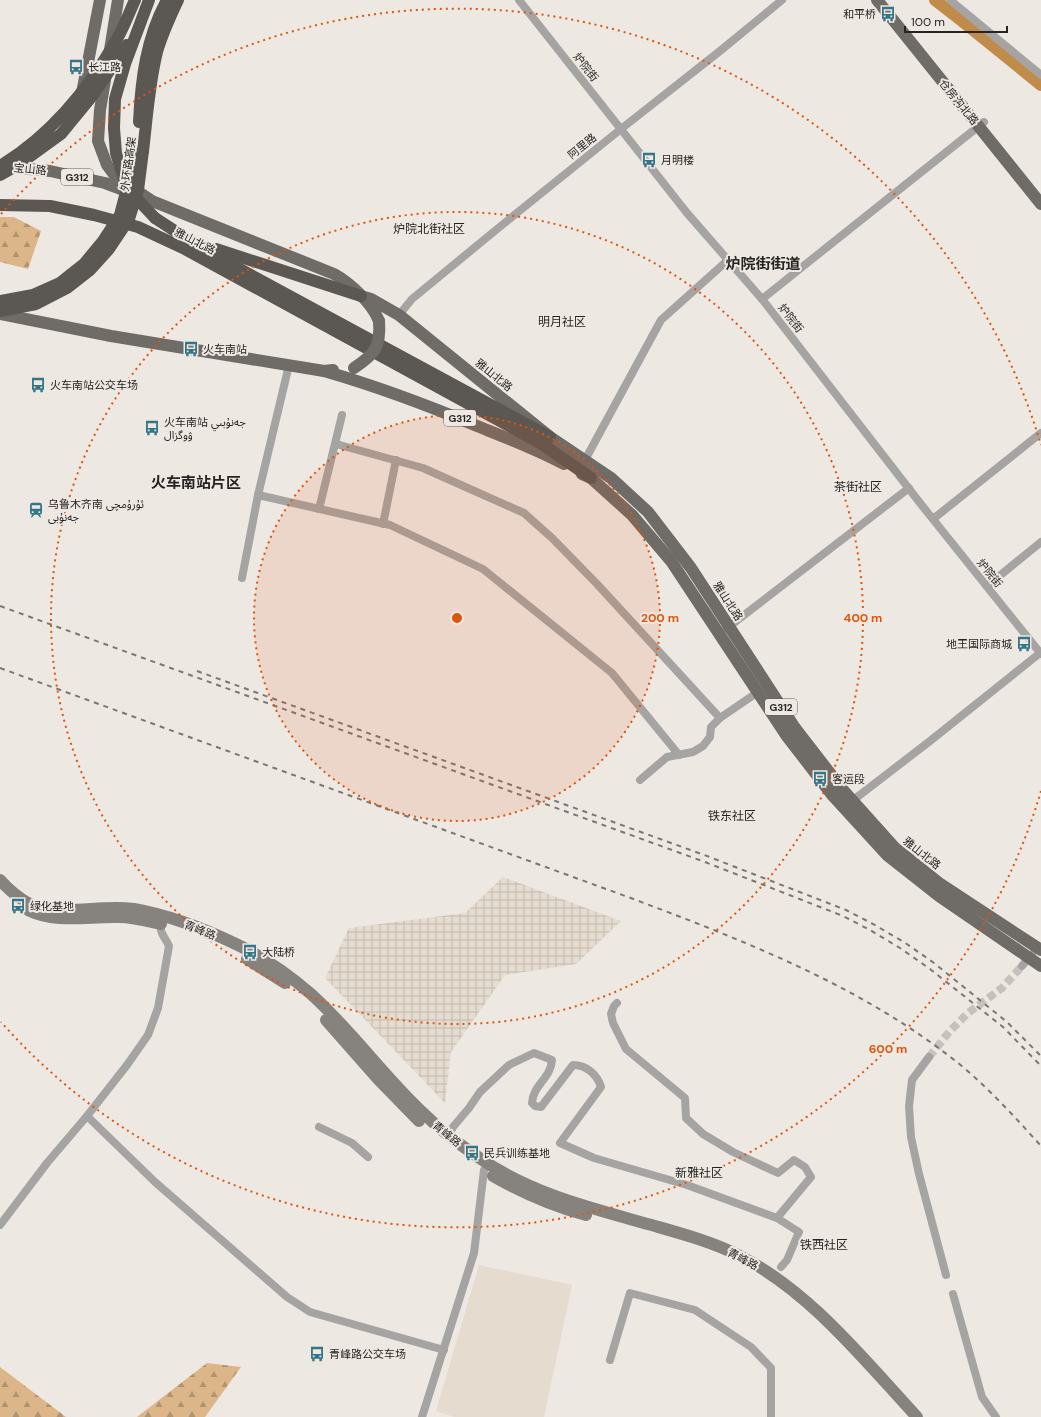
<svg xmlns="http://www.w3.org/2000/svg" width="1041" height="1417" viewBox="0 0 1041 1417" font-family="'DM Sans','Noto Sans Arabic','Noto Sans SC',sans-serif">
<defs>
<pattern id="industrial-grid" width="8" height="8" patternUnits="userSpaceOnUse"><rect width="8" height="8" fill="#e5dbcf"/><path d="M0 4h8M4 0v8" fill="none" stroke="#c4bcb1"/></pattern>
<pattern id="forest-firs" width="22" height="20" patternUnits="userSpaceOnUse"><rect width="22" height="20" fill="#dcb589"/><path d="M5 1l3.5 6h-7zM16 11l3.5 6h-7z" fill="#b29370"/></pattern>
</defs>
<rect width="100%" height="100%" fill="#eee8e3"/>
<path fill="#e5dbcf" d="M479,1265L572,1285L544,1417H454L436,1411Z"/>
<path fill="url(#industrial-grid)" d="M503,877L621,921L576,964L505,975L451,1052L445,1103L325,978L349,928L465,913Z"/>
<g fill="url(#forest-firs)">
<path d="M0,217H14L41,231L28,269L0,262Z"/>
<path d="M207,1363L241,1367L205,1417H137Z"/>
<path d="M0,1367L66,1417H0Z"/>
</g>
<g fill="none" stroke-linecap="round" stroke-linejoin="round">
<path stroke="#c18b4a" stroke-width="12" d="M935,0L962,21L1041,85"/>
<path stroke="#c6c1bc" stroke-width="8" stroke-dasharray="8 4" stroke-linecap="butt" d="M929,1057L949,1032L968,1013L1002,988L1022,966"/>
<g stroke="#a6a4a2" stroke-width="8">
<path d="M519,0L687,213L762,299L920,503L1041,654"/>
<path d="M950,0L1041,75"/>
<path d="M762,299L984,122"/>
<path d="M399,315L412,299L502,225L621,129L720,51L782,0"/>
<path d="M336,444L423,468L524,513L552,538L597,584L720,718"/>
<path d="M585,460L661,320L728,260"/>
<path d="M258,495L390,525L483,569L612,673L679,755"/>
<path d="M319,509L342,415"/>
<path d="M933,519L1041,433"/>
<path d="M383,524L396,460"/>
<path d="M242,578L258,495L289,365"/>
<path d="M987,586L1041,542"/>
<path d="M726,629L909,488"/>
<path d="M640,780L667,757L693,752L703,746L710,737L711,727L720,718L758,692"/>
<path d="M852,801L930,741L1040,653"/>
<path d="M163,921C157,932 165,936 169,946L158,1008L148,1035L127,1065L87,1116L155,1182L287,1297L310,1312L444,1350"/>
<path d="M1022,966L1032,954"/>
<path d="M617,1003L614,1006L611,1014L613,1023L626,1049L685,1098L686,1118L703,1134L733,1152L778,1173L794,1160L805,1167L811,1177L777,1218L799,1232L787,1260L781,1267"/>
<path d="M929,1057L912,1080L909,1106L911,1137L919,1174L946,1275"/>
<path d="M319,1127L352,1143L368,1157"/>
<path d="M449,1136L453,1127L469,1108L480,1092L509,1065L534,1053L552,1060C551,1078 533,1085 532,1103L535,1106L541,1107L573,1065C586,1065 597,1074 601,1087L560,1143L594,1158L687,1185L777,1218"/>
<path d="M0,1225L47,1163L87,1116"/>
<path d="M953,1294L982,1397L996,1417"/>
<path d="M610,1360L630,1293L695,1310L751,1347L771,1368V1417"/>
<path d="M422,1417L474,1253L484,1170L488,1163"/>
</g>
<g stroke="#86837f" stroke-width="12">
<path d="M0,880C9,890 18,898 30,904C61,917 101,904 134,909C168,915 207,930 238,945C265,958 289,975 311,994C351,1030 382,1074 421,1111C439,1129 460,1145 481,1159C533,1195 595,1209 655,1226C683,1234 712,1242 738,1255C809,1290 864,1360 917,1417"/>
<path d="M28,910C57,924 88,916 119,917C133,917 148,921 161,924"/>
<path d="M247,959L285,983"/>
<path d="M326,1020L378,1079L419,1121"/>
<path d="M493,1176C523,1193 553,1206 586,1215"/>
</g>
<g stroke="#6f6b67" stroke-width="12">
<path d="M877,0L1041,204"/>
<path d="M110,50L118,0"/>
<path d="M106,74L100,110L98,141L107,165L116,177L152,201L334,274C350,283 372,303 379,321"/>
<path d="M82,93L100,0"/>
<path d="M8,167L50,171L105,183L132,193"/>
<path d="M361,296L371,299L399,315L550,437L611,478L648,512L691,568L795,728L843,790L895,848L939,883L1041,950"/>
<path d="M0,314L111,336L324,371L333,370"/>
<path d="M324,371C376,386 427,405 477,426C507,438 536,449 564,464"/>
<path d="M582,474L591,478L632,515L671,561L786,735L833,796L887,855L939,896L1041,966"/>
</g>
<g stroke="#5b5752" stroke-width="12">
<path d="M139,122C141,80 146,38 167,0"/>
<path d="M143,151C147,118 149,84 157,52C162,34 170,17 178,0"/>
<path d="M0,205L50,206L94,215L138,227L183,248L542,444L591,478"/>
<path d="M155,218L201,248L550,437"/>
<path d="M216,249L361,296"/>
</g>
<g stroke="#7a7773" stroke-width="2" stroke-dasharray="5 5" stroke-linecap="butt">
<path d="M0,606L705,862L843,916L870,930L900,948L930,969L1003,1027L1041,1066"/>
<path d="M0,668L628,897C745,941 865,987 963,1067C991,1091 1016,1118 1041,1146"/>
<path d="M197,671L707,856L846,910L873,924L904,942L934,963L1007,1022L1041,1056"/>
</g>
<path stroke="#6f6b67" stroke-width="12" d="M354,368C375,354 381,347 379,321"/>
<g stroke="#5b5752" stroke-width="12">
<path d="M149,0L125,64L115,99L114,128L116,153L124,179L139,201L155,218"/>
<path d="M0,166C50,136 88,90 117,39C124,27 129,13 135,0"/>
<path d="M0,175L21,163L61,134L93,95L127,45"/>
<path d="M0,301L33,295L60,283L84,264L103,241L120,215L136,154"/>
<path d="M0,311L36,304L67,288L90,270L109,249L129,219L138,190L143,151"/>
</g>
</g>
<circle cx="457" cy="618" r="203" fill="#de560d" fill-opacity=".12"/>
<g fill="none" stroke="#de560d" stroke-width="2" stroke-dasharray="2 4">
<circle cx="457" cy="618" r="203"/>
<circle cx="457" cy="618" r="406"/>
<path d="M1041 791A609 609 0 0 1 1 1022M1 214A609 609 0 0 1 1041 445"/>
</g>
<defs>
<g id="bus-bare" transform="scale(1.2)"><path d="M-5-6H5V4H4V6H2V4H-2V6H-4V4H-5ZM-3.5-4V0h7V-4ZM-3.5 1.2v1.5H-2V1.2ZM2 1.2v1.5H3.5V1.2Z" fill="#347588" stroke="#eee8e3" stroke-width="2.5" paint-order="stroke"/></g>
<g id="station-bare" transform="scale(1.2)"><path d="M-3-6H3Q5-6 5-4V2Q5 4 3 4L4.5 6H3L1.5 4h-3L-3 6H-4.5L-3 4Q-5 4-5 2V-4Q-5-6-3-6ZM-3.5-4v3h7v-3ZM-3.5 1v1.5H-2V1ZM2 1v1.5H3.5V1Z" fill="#347588" stroke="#eee8e3" stroke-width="2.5" paint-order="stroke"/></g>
</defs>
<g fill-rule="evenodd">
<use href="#bus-bare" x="888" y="14"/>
<use href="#bus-bare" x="76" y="67"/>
<use href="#bus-bare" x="649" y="160"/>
<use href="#bus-bare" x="191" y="349"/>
<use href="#bus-bare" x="38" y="385"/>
<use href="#bus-bare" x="152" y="428"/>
<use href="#station-bare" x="36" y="510"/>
<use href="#bus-bare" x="1024" y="644"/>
<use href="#bus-bare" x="820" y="779"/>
<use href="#bus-bare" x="18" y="906"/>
<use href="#bus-bare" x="250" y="952"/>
<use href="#bus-bare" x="472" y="1153"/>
<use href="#bus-bare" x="317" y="1354"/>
</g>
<g text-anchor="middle" stroke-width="4" stroke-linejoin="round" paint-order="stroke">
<g fill="#eee8e3" stroke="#625f5c" stroke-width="1">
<rect x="61" y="169" width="32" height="16" rx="3"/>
<rect x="444" y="410" width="32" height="16" rx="3"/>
<rect x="765" y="699" width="32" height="16" rx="3"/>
</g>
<g font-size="10" font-weight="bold" fill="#262422">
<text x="77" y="181">G312</text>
<text x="460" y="422">G312</text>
<text x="781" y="711">G312</text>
</g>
<g font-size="11" fill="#262422" stroke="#eee8e3" text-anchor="start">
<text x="876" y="18" text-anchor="end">和平桥</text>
<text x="88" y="71">长江路</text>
<text x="661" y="164">月明楼</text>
<text x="203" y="353">火车南站</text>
<text x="50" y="389">火车南站公交车场</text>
<text x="164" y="426">火车南站 جەنۇبىي<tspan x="164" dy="13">ۋوگزال</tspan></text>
<text x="48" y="508">乌鲁木齐南 ئۇرۇمچى<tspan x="48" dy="13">جەنۇبى</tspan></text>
<text x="1012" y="648" text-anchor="end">地王国际商城</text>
<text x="832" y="783">客运段</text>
<text x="30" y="910">绿化基地</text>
<text x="262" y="956">大陆桥</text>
<text x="484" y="1157">民兵训练基地</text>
<text x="329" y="1358">青峰路公交车场</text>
</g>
<g font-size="11" fill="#262422" stroke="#eee8e3">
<text transform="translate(586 67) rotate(52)" y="4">炉院街</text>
<text transform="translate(959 102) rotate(51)" y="4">仓房沟北路</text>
<text transform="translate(582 146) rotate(-39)" y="4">阿里路</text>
<text transform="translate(128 164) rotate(-82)" y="4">外环路高架</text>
<text transform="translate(30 169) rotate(5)" y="4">宝山路</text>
<text transform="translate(195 241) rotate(27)" y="4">雅山北路</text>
<text transform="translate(791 318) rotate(52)" y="4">炉院街</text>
<text transform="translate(494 375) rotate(39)" y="4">雅山北路</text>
<text transform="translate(990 573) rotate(51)" y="4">炉院街</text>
<text transform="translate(728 601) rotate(57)" y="4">雅山北路</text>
<text transform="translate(922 853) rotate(38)" y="4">雅山北路</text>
<text transform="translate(200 930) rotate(21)" y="4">青峰路</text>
<text transform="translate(447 1134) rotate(39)" y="4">青峰路</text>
<text transform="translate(743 1259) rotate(28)" y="4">青峰路</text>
</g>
<g font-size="12" fill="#262422" stroke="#eee8e3">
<text x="429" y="233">炉院北街社区</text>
<text x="562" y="326">明月社区</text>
<text x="858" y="491">茶街社区</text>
<text x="732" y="820">铁东社区</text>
<text x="699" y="1177">新雅社区</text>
<text x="824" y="1249">铁西社区</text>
</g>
<g font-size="15" font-weight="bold" fill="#262422" stroke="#eee8e3">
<text x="763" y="269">炉院街街道</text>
<text x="196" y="488">火车南站片区</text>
</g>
</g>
<circle cx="457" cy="618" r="6" fill="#de560d" stroke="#eee8e3" stroke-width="2"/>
<g font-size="12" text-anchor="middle" font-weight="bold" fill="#de560d" stroke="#eee8e3" stroke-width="4" stroke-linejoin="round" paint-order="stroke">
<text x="660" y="622">200 m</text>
<text x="863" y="622">400 m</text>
<text x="888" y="1053">600 m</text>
</g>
<path d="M905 26v6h102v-6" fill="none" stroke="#262422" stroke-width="2"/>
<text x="911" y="26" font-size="12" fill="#262422" stroke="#eee8e3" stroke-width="3" paint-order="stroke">100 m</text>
</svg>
